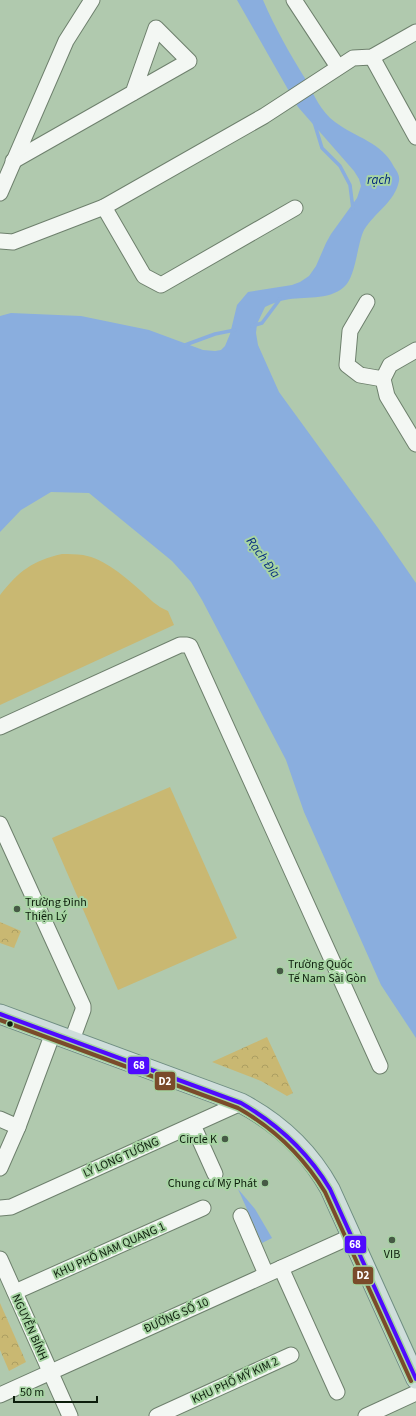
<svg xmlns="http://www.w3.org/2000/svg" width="416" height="1416" viewBox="0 0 416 1416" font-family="'Source Sans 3',sans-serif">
<defs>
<pattern id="park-crowns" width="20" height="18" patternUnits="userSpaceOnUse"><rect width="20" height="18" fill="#c9b872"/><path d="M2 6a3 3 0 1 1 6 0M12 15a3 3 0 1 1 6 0" fill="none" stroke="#ab9e62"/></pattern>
</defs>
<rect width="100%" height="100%" fill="#b0c9ae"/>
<g fill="url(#park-crowns)">
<path d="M0,922L21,931L14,948L0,943Z"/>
<path d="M267,1037L293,1093L287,1096L261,1081L212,1062Z"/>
<path d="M0,1303L26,1362L9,1371L0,1350Z"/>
</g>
<g fill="#c9b872">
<path d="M62,554C69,554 76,554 83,555C105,559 125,577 141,591C150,599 156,606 168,611L174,625L0,705V595C19,571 32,561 62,554Z"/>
<path d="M170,787L237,938L118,990L52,838Z"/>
</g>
<g fill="#8aaede">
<path d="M237,0H263C275,28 290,54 306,80C314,95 321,112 335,122C356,138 382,142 394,167C397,171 400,176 399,181C395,202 374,213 364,230C357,244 356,277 344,287C328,301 304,296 285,300C279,301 271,304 265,307L257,324L256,333L258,345L279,392L378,528L416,583V1038L381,985L304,812L286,760L202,600L191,582L172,561L89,493L51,492L21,510L0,532V316L11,313L81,316L149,330L203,350L215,351L221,350L225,346L230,334L237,305L248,292L292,285L300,282L309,276L316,266L326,243L331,234L357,198L361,186L359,179L354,171L298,107Z"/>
<path d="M238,1189L255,1209L272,1238L262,1243Z"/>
</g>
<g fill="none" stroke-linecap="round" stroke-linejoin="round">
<g stroke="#8aaede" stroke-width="3.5">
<path d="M314,122L322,148L340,166L350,185L353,209"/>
<path d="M252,326L262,323L280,299"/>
<path d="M185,345L215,334L235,330"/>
</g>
<g stroke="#6e806d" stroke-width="17">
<g id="minor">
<path d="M294,0L338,67"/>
<path d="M372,57L416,137"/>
<path d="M13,161L189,61L156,28L133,93"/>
<path d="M0,193L66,41L92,0"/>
<path d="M104,207L144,276L161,285L295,208"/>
<path d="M0,241L13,242L104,207L264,116L353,58L372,57L416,32"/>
<path d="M367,302L350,331L347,365L360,375L383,379"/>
<path d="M416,350L390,365L383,379L387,396L416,444"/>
<path d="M0,727L180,645H187L190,646L380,1066"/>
<path d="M0,824L83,1006V1010L72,1040"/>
<path d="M0,1119L18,1127"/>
<path d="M193,1125L215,1174"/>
<path d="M0,1168L18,1127L53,1033"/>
<path d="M0,1208L11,1207L241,1103"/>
<path d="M241,1216L266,1274"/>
<path d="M0,1259L70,1416"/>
<path d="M281,1268L337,1392"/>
<path d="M15,1292L203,1208"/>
<path d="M0,1395L352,1236"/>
<path d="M157,1416L291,1355"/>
<path d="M366,1416L416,1393"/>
</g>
</g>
<g stroke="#6f8e82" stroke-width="21">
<path id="major" d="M0,1014L241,1103C279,1123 309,1151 330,1189L416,1379"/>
</g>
<use href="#minor" stroke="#f3f7f3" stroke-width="15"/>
<use href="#major" stroke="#cfdedb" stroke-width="19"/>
<g stroke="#a7d4a3" stroke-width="7">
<path id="bus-1" d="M0,1014L241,1103C279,1125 308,1152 330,1189L416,1379"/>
</g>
<g stroke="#a7d4a3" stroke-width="7">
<path id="bus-2" d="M0,1020L238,1108C275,1129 303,1156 325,1192L411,1381"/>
</g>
<use href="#bus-1" stroke="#4f0aff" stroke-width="4"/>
<use href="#bus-2" stroke="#7a4b2a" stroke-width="4"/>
</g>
<g fill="#465a45" stroke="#a7d4a3" stroke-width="1.5">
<circle cx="17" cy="909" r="4"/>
<circle cx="280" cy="971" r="4"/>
<circle cx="225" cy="1139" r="4"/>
<circle cx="265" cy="1183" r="4"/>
<circle cx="392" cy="1240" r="4"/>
</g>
<circle fill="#0d1e0c" stroke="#a7d4a3" stroke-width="1.5" cx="10" cy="1024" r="3.5"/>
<g text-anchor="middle" stroke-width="4" stroke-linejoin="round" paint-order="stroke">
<g font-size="12" fill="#0d1e0c" stroke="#a7d4a3" text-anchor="start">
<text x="25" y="906">Trường Đinh<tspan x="25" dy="14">Thiện Lý</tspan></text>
<text x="288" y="968">Trường Quốc<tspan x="288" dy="14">Tế Nam Sài Gòn</tspan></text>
<text x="217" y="1143" text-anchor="end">Circle K</text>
<text x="257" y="1187" text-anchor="end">Chung cư Mỹ Phát</text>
<text x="392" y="1258" text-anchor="middle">VIB</text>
</g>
<g font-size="12" fill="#0d1e0c" stroke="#a7d4a3">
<text transform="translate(121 1157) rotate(-24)" y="4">LÝ LONG TƯỜNG</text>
<text transform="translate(109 1250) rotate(-24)" y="4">KHU PHỐ NAM QUANG 1</text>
<text transform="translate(176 1315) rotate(-24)" y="4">ĐƯỜNG SỐ 10</text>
<text transform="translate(30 1327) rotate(66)" y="4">NGUYỄN BÍNH</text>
<text transform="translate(235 1380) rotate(-25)" y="4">KHU PHỐ MỸ KIM 2</text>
</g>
<g font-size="13" font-style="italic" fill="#042b7f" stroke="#a7d4a3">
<text x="379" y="184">rạch</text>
<text transform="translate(264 557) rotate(54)" y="5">Rạch Đỉa</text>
</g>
</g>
<g stroke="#a7d4a3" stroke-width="1.5">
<rect x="127" y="1056" width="23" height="19" rx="4" fill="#4f0aff"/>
<rect x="154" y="1071" width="22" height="20" rx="4" fill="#7a4b2a"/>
<rect x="344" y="1235" width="23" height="19" rx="4" fill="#4f0aff"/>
<rect x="352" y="1266" width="22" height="19" rx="4" fill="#7a4b2a"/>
</g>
<g font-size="11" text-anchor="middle" font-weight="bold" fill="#fff">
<text x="139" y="1069">68</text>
<text x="165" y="1085">D2</text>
<text x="355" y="1248">68</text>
<text x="363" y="1279">D2</text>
</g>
<path d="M14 1396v6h83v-6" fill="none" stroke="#0d1e0c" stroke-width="2"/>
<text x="20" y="1396" font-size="12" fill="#0d1e0c" stroke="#a7d4a3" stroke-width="3" paint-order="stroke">50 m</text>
</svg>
